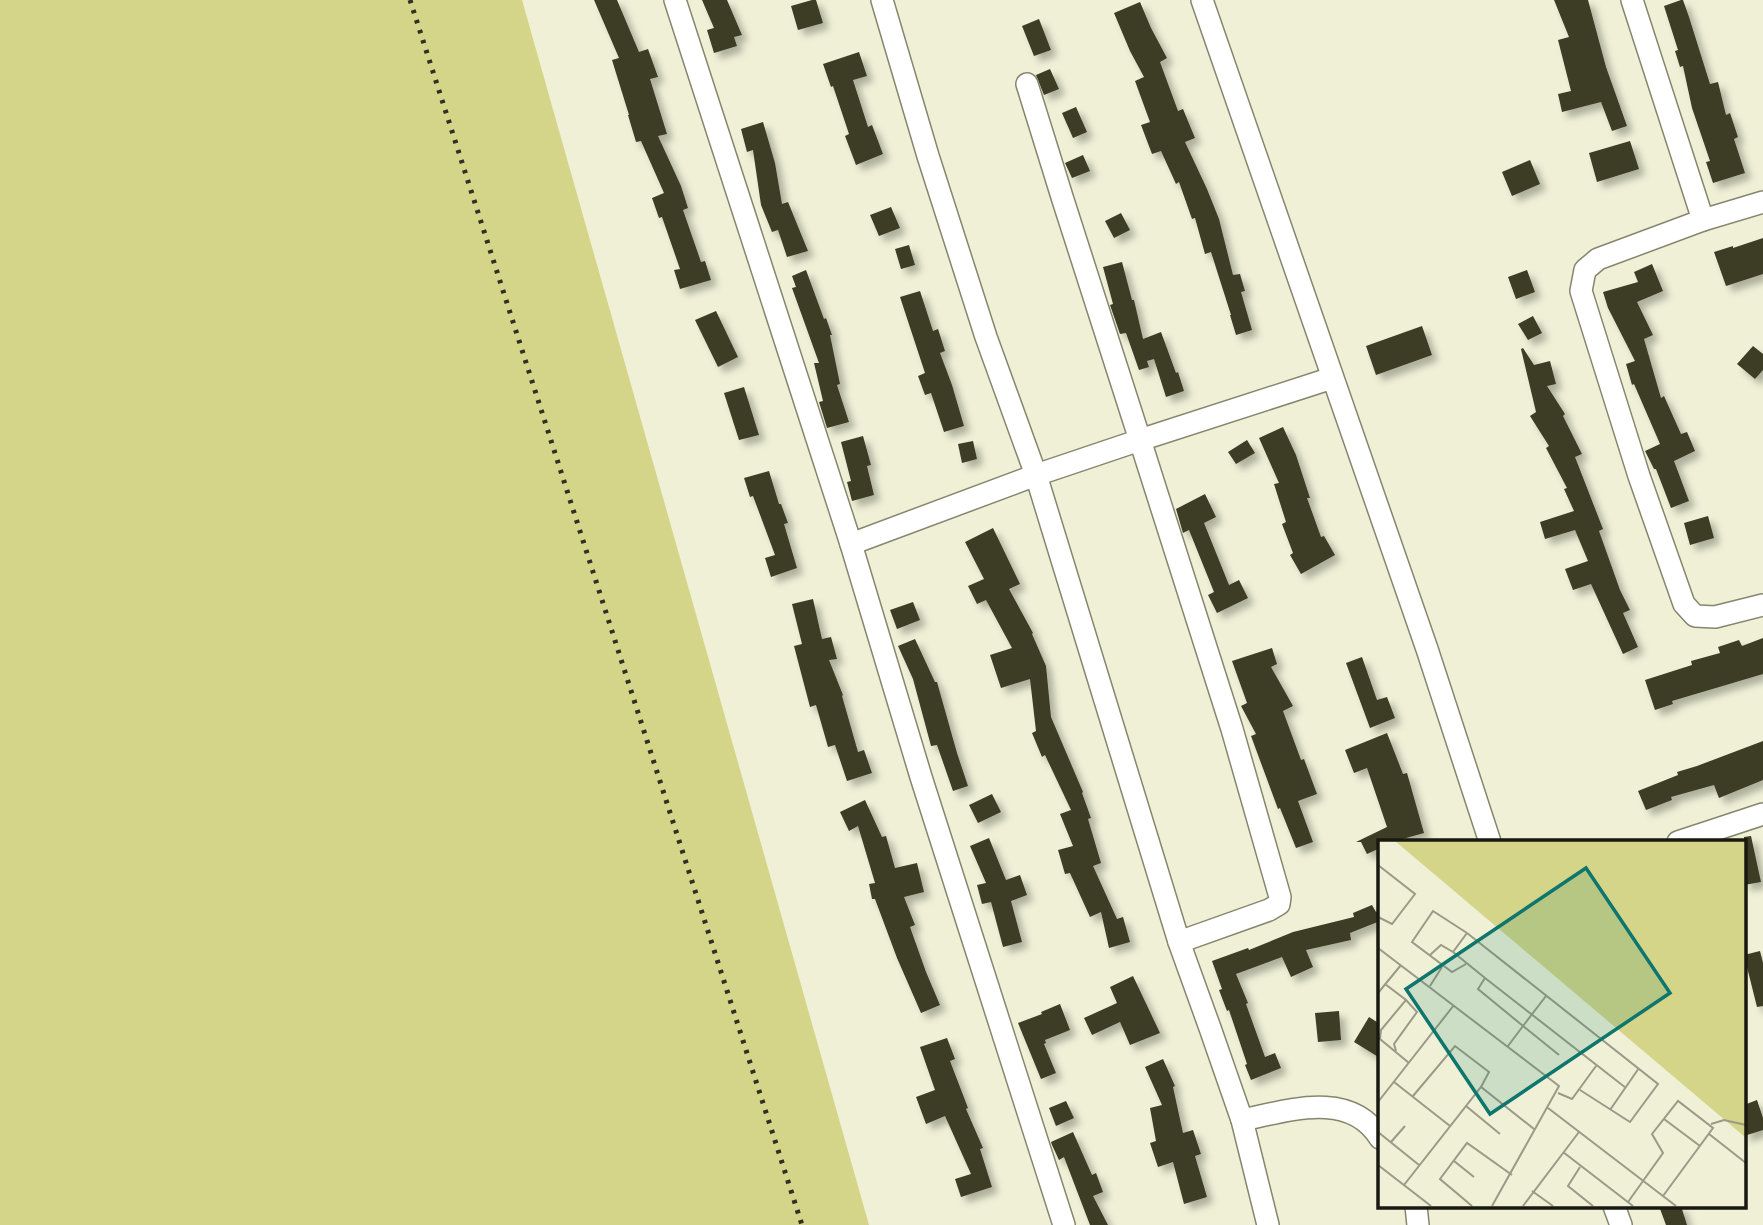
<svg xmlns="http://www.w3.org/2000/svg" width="1763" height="1225" viewBox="0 0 1763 1225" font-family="'Sofia Sans Condensed',sans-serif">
<defs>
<filter id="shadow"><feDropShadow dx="6" dy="6" stdDeviation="3.5" flood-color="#0004"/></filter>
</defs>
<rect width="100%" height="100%" fill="#eff0d6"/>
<path fill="#d4d589" d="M0,0H522L869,1225H0Z"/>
<g fill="#3c3c27" filter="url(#shadow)">
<path d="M594,0H617L639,52L648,49L658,77L650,79L667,134L658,136L681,186L688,208L683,210L701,262L705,261L711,280L680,289L674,270L680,269L662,217L659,218L652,198L664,193L641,141L636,142L628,115H629L612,60L619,58Z"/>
<path d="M702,0H727L742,35L734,37L737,46L714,53L707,30L714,28Z"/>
<path d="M812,0H816L823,23L798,30L791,6Z"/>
<path d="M1554,0H1588L1606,67L1627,126L1612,131L1601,102L1562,112L1558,94L1571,91L1558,40L1569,37Z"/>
<path d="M1681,0H1683L1689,17L1710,84L1718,82L1726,115L1730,113L1738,137L1734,139L1745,173L1713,183L1706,162L1710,161L1692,108L1683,66L1680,67L1675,51L1678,50L1664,6Z"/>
<path d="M1140,2L1151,28L1167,58L1160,62L1178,111L1183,109L1195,138L1185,142L1207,189L1219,219L1233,275L1240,274L1245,291L1241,292L1252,330L1236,335L1230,315H1231L1211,252L1205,254L1195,218L1192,219L1179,182L1176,184L1161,151L1152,154L1141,125L1150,122L1135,81L1144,77L1130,51L1114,13Z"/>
<path d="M1039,19L1051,50L1034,56L1022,26Z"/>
<path d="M859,52L867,76L853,80L868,127L872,125L883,154L856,165L845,136L849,134L833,86L831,87L823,64Z"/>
<path d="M1050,69L1059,89L1044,95L1036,75Z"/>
<path d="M1076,107L1087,132L1073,138L1062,113Z"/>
<path d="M763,122L775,163L782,204L788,202L808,251L787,257L778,230L772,232L761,205L753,150L747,152L741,129Z"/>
<path d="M1630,141L1639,169L1597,182L1589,153Z"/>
<path d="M1083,155L1090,171L1072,178L1065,163Z"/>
<path d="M1530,160L1540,184L1512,196L1502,172Z"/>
<path d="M891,207L900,228L879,236L870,215Z"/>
<path d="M1121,213L1130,230L1114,238L1105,221Z"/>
<path d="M1763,238V274L1726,286L1714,252L1733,246V248Z"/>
<path d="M909,245L915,265L901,269L895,249Z"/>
<path d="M1122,262L1132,300H1134L1143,339L1161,332L1176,373L1178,372L1184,391L1166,397L1154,359L1147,361L1149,367L1139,370L1126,333L1120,334L1110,305L1113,304L1103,267Z"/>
<path d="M1652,264L1663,291L1637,302L1653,335L1644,339L1661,398L1664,396L1681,434L1687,432L1695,451L1674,461L1689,501L1671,508L1656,469H1654L1645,451L1660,444L1634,384L1632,385L1626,364L1635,361L1608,308L1603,292L1638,282L1634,272Z"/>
<path d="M806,270L824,319L826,318L832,335H830L840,384L837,385L849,422L827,428L819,402L823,401L814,363H819L792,288L796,287L792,276Z"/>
<path d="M1527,270L1535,292L1516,299L1508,277Z"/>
<path d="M920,291L933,331L938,329L945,351L940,353L952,385L964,426L944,432L931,393L925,395L918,376L925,373L900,297Z"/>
<path d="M716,311L738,357L718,367L695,320Z"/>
<path d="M1533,316L1542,333L1528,340L1518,324Z"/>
<path d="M1422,326L1432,355L1376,375L1366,346Z"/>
<path d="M1753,346L1763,354V370L1755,379L1737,364Z"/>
<path d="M1523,348L1534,365L1550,361L1556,384L1547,386L1565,414L1563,416L1582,454L1575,457L1603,529L1599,531L1620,590L1630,610L1623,613L1638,647L1623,654L1591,584L1573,590L1565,569L1588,561L1575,530L1545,539L1540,522L1574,511L1564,489L1567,488L1546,448L1549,446L1530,416L1536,412L1521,349Z"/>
<path d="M744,387L759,435L739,440L724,393Z"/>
<path d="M1283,427L1296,455L1310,498H1307L1321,537L1324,536L1335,555L1301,574L1290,555L1293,553L1282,524L1286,522L1274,484L1279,483L1259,438Z"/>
<path d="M863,436L871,465L867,466L874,495L852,501L847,482L851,481L841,442Z"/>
<path d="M1247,440L1255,453L1236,464L1228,452Z"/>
<path d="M973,441L977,459L962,463L958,444Z"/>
<path d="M769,471L779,504H781L788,523L784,524L797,568L771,577L765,558L775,555L753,496L750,497L744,478Z"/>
<path d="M1205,494L1216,517L1204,523L1229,585L1239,580L1248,598L1217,613L1208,595L1214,592L1189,530L1183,533L1176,509Z"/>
<path d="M1708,516L1714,538L1690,545L1684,523Z"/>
<path d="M993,528L1020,584L1009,589L1033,633L1032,634L1046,666L1051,717L1083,792L1082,793L1091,818L1088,819L1101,863L1093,866L1117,919L1123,917L1130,942L1109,948L1101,912L1090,917L1070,873L1065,874L1058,850L1073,846L1060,814L1071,810L1045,755L1042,757L1032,733L1036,731L1030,679L1001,688L990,655L1012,648L986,600L977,604L968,586L984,579L965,542Z"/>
<path d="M813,599L822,639L831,637L837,659L829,660L843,695L842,696L858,752L864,750L872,773L847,781L835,745L828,747L816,705L810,707L794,646L802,644L792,604Z"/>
<path d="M913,602L920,620L897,629L890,610Z"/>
<path d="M1763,638V674L1672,701L1673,704L1655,710L1645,680L1692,665L1691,661L1720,653L1718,647L1739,640L1742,646Z"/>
<path d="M915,639L935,682H937L957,753L968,786L953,791L937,745L931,746L913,679L898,646Z"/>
<path d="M1272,648L1277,664L1271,667L1293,706L1283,711L1301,760L1304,759L1317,794L1298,801L1313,842L1296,848L1280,808L1278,809L1251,736L1256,734L1241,706L1247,703L1232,661Z"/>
<path d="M1362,657L1377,700L1387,697L1395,718L1370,728L1346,663Z"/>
<path d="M1387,733L1403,774L1407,773L1424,833L1392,842H1380V848L1367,854L1361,842H1356L1387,827L1367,768L1354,773L1345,750Z"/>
<path d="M1763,741V780L1719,798L1714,785L1671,797L1672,800L1646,810L1638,791L1678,775L1677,772L1697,766Z"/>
<path d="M992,794L1001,812L978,823L969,805Z"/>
<path d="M865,800L882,837L886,836L895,868L917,863L924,892L904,897L915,925L910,927L926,972L940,1005L921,1013L897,958L875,899H872L869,884L875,883L858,826L849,831L840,812Z"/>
<path d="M1751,836L1761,882L1744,885V837Z"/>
<path d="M989,838L1006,880L1020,875L1027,895L1011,901L1022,942L1003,947L991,902L982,904L977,885L986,883L970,846Z"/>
<path d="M1372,905L1376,912L1380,911V921L1350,933L1351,940L1306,950L1313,967L1291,977L1282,957L1236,974L1248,1003L1246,1004L1265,1057L1275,1053L1281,1068L1251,1080L1245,1065L1247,1064L1229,1010L1227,1011L1219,990L1222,989L1212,961L1248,948L1249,950L1293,932L1354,917L1353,913Z"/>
<path d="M1760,951L1763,963V1006L1757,1007L1744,955Z"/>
<path d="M1133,976L1160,1033L1130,1045L1120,1022L1092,1035L1084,1018L1117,1003L1110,987Z"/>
<path d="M1060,1004L1070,1030L1045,1040L1046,1043L1044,1044L1056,1073L1041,1079L1018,1023L1042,1014L1041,1012Z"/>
<path d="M1339,1011L1341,1040L1318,1042L1315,1013Z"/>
<path d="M1369,1017L1380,1024V1058L1354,1042Z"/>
<path d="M947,1038L955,1059L950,1061L968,1108L966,1109L983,1148L980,1149L992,1187L961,1197L955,1179L971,1174L945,1116L926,1124L916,1097L935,1090L920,1047Z"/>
<path d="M1163,1059L1175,1086L1173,1087L1183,1133L1193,1130L1201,1154L1195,1156L1207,1197L1184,1204L1173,1162L1158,1167L1150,1143L1156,1141L1150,1108L1162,1105L1145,1067Z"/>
<path d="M1757,1100L1763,1118V1130L1744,1136V1105Z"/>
<path d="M1066,1101L1074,1118L1056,1126L1049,1108Z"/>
<path d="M1073,1132L1092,1175L1096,1173L1103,1192L1093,1196L1108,1225H1090L1064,1157L1059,1160L1052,1145L1051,1142Z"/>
<path d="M1659,1206H1681L1687,1225H1666Z"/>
</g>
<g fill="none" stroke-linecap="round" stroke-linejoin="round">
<g stroke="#86866f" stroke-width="24">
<g id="minor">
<path d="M675,0L851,544L921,777L1064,1225"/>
<path d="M882,0L928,156L986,337L1036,475L1179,942"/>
<path d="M1202,0L1427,649L1490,842"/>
<path d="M1632,0L1703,220L1763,202"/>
<path d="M1703,220L1598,259L1585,270L1581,291L1639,476L1684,604L1695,616L1715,617L1763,605"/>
<path d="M851,544L1036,475L1140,440L1063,200L1027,84"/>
<path d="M1678,842L1763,814"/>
<path d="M1242,1120C1287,1111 1350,1089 1380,1138"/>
<path d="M1416,1206L1418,1225"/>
<path d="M1614,1206L1621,1225"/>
<path d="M1268,1225L1242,1120L1210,1028L1179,942L1269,910L1279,904L1280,897L1232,729L1140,440L1332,378"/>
</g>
</g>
<use href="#minor" stroke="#fff" stroke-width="21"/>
<path stroke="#2f2f24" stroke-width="5" stroke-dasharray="3.5 7" stroke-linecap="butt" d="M410,0L802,1225"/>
</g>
<g transform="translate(1378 840)">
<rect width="368" height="368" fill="#eff0d6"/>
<path d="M17,1H367V297Z" fill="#d4d589"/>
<path fill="none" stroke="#999a87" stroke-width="2" d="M0,25L37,54L14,84L0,77M0,108L181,246L114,366M75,112L107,138L100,149L145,186L130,206M52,115L63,105L75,112L89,93M88,124L74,132L34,102L55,71L89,93L280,244L252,282L202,250M107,138L248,248M7,144L28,160L3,190L2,199L31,223M52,146L64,127M0,153L23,125M168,156L145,186L181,215M18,211L16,204L39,172L28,160M16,242L72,286M180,253L194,259L218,226M35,256L77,206L111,232L103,247M0,262L76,165M88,266L122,294M170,268L298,366M232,270L261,228M286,279L322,306M333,284L346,280L368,285M0,292L41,325M331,294L368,323M13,302L27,286M185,312L255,366M76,321L96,337M0,325L53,366M202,327L190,346L215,366M26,345L103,247L156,289M154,351L175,366M250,362L285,313L274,294L300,261L335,288L285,356M94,366L62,339L89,303L134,335M145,366L201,292"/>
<path fill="#0f766e" fill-opacity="0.15" stroke="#0f766e" stroke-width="3.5" d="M208,28L292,153L112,274L28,149Z"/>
<rect width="368" height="368" fill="none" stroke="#191910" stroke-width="3.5"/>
</g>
</svg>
